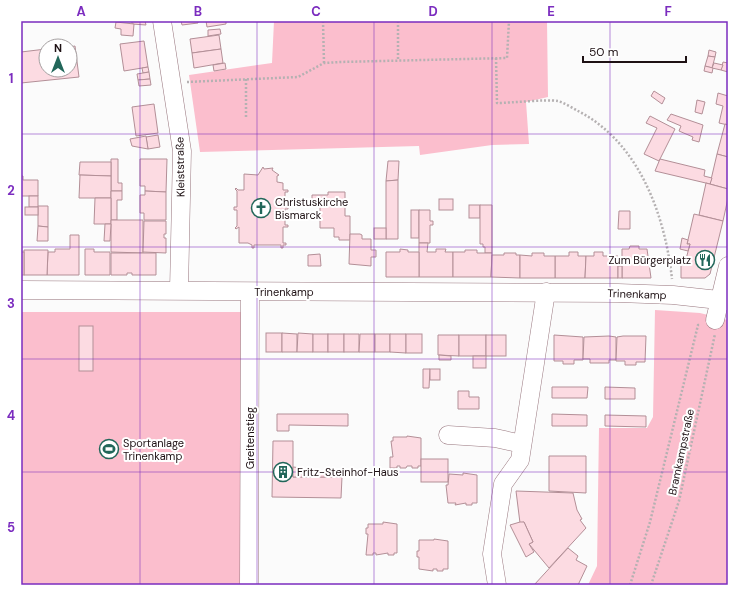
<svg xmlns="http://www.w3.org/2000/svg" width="749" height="606" viewBox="0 0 749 606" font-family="'DM Sans',sans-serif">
<rect width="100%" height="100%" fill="#fbfbfb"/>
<g fill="#fbbecd">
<path d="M274,21H547L548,97L526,102L529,144L492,145L420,155L419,146L200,152L189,75L272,63Z"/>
<path d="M655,310L700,313L728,320V585H588L597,566L599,428H647L653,417Z"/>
<path d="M21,312H249L251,585H21Z"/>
</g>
<g fill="#fcdbe2" stroke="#b38f97">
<path d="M132,21H145L146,25L132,24Z"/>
<path d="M181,21H198V23L182,25Z"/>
<path d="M206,21H226V24L207,27Z"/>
<path d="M116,22L134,24L133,36L121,35V29L115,28Z"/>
<path d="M220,29L221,34L208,36V30Z"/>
<path d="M219,35L221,49L192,53L190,39Z"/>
<path d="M144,41L148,67L124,71L120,44Z"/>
<path d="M75,46L79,77L21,83V52L46,49V70H70V47Z"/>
<path d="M221,49L223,63L194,68L192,53Z"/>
<path d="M709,50L716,52L715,57L708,56Z"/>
<path d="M708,56L715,57L712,68L705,66Z"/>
<path d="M723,62L728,63V72L721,70Z"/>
<path d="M225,63L226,69L214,71L213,65Z"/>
<path d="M714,63L723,65L721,70L712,68Z"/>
<path d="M705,66L713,68L712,73L704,71Z"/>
<path d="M148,67L149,72L143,73L142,68Z"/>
<path d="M149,72L150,79L138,80L137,74Z"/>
<path d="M150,79L151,85L139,86L138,80Z"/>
<path d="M654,91L665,98L662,104L651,96Z"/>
<path d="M718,93L728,96V125L719,123L723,106L716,104Z"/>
<path d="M697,100L705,102L702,114L695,112Z"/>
<path d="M154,104L158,133L136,136L132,107Z"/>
<path d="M671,114L703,125L699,142L692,140L693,137L679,131L681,126L667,120Z"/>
<path d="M650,116L675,129L659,161L644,154L657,128L646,123Z"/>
<path d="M725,124L728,125V157L717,154Z"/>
<path d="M158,135L160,147L148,149L146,137Z"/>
<path d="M146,136L148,149L132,146L130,139Z"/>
<path d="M717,154L728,157V189L710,184Z"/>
<path d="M111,159H118V183H122V191H111Z"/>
<path d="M140,159H167L166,192L145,191V186H140Z"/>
<path d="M660,159L705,170L704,176L712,178L710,184L655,171Z"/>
<path d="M388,161H399L398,180L386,181Z"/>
<path d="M80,162H111V176L79,175Z"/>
<path d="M263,167L264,169L273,168L272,170L279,175L277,176V182L283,183V190H288V192H285V207H288V209H285V225H288V227H283V243H286V245H283V248H281V245H254V248H252V245L248,243H239V227L236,229L235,228L237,226V210H234V207H237V191L235,189L236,188L238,190H244V174L258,175Z"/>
<path d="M80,175L111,176V198H79Z"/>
<path d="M21,176H23V180H38V196H21Z"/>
<path d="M398,180V239H386V181Z"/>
<path d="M706,183L728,189V198L723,221L699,215Z"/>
<path d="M111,191H122V200H117V220H111Z"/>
<path d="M145,191L166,192V220H144V213H140V195H145Z"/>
<path d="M328,192H345V216H350V240H339V237H334V228H320V201H312V195H328Z"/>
<rect x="29" y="196" width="9" height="11"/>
<path d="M95,198H111V224H94Z"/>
<rect x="439" y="199" width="14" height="11"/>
<rect x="469" y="205" width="11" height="13"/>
<path d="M480,205H492V253H485V247H483V244H480Z"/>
<path d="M38,206H48V227L38,226Z"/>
<rect x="25" y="207" width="13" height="8"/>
<rect x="411" y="210" width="8" height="28"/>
<path d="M419,210H430V221H433V225H430V243H419Z"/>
<path d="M619,211H630V229H618Z"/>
<path d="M694,214L723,221L710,274L705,278H681V263H685L690,244H687Z"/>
<path d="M111,220H143V253L111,252Z"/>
<path d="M144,221H166V234H164V238H166V253L143,252Z"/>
<path d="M105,224H111L110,241H104Z"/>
<path d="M38,226L48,227V241H37Z"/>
<rect x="374" y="228" width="12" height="11"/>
<path d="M350,234H360L362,235V239H371V250H376V257H371V266L349,264Z"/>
<path d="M70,235H79V275H47L48,252H55V249H70Z"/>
<path d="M682,238L688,240L687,244H690L688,251L680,249Z"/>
<path d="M419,243H428L427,252H436V249H446L445,252H453V277H419Z"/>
<path d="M630,246H639V249H647L651,278H622V249H629Z"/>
<path d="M85,249H94V252H110V275H85Z"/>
<path d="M400,249L408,250V252H419V277H386V252H400Z"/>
<path d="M24,250H48L47,275H24Z"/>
<path d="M465,250H477V253H492L491,277H453V252H465Z"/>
<rect x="21" y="252" width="3" height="23"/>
<path d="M569,252H578V256H586L585,278H555V256H569Z"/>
<path d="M594,252H603V256H618V278H585L586,256H594Z"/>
<path d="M111,253H156V275H132V273H127V275H111Z"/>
<path d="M504,253H516V255H520V278L491,277L492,255H504Z"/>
<path d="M532,253H544V256H555V278H520V255L532,256Z"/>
<path d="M320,254L321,266H308V255Z"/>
<rect x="618" y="266" width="4" height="12"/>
<rect x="79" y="326" width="14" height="45"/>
<rect x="266" y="333" width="16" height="19"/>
<path d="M282,333L297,334V352H282Z"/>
<path d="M298,333L313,334V352H297Z"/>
<rect x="313" y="334" width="15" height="18"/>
<rect x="328" y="334" width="16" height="18"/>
<rect x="344" y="334" width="15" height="18"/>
<path d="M360,334H375V352H359Z"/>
<rect x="375" y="334" width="15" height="18"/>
<path d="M390,334H406V353L390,352Z"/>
<rect x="406" y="334" width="16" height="19"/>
<path d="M438,335H459V356L438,355Z"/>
<rect x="459" y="335" width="27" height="21"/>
<rect x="486" y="335" width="20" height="21"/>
<path d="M554,335L583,337V360H574V364H563V361H554Z"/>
<path d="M609,336L616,337V360H609V363H590V359H583L584,337Z"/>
<path d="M623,336H646L645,362H636V365H625V361H616L617,337Z"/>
<path d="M439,355L451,356V360H439Z"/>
<rect x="473" y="356" width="13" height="12"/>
<path d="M423,369H430L429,388H423Z"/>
<rect x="430" y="369" width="10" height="11"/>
<path d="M552,387H588L587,398H552Z"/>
<path d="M605,387L635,388V399H605Z"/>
<path d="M458,391H469V397H479V409H458Z"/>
<path d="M277,414H348V426L289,425V431H277Z"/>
<path d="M552,414L587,415V426H552Z"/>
<path d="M605,415L646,416V427L605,426Z"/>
<path d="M407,436L421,438V466H418V468H412V466H407L406,468H400V466H397V468H390V457H393L391,441H393V437H407Z"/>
<path d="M273,441H293V477H342L341,498L272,497Z"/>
<path d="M549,456H586V493L549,491Z"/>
<rect x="421" y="459" width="27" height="23"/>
<path d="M293,467L302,468V471H331V477H293Z"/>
<path d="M463,473L477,475V503H472V505H466V503L455,505L456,503H448L446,485H448L449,474L463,475Z"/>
<path d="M516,491L573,493L577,510L582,519L580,520L586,528L549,568L529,544L533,542L524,522L520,523Z"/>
<path d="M383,522L397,524V553H394V555H388V553L376,555V553H373V555H366L368,534H366V528H368V524H383Z"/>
<path d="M520,522H524L533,542L529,544L534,552L526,557L510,525Z"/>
<path d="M434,539L448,541V569H443V571H437V569H433V571L419,569V557H417V551H419V540H434Z"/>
<path d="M568,548L578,556L576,560L587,566L578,585H534Z"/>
</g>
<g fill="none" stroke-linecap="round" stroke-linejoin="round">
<g stroke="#99777f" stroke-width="19">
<g id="minor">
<path d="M162,21L182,151L179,290"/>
<path d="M21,290L618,293L673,295L728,301"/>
<path d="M715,320L728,266"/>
<path d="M448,435L495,438L522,444"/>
<path d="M249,585L250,292"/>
<path d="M497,585L492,554L503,484L520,460L546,292"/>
</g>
</g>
<g stroke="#b5b1b2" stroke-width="2.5" stroke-dasharray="2 2" stroke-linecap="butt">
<path d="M323,21L324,63"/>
<path d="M398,21V60"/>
<path d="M496,58L497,103C512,103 545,99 558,101C565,103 572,108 578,111C639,142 665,215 672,279"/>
<path d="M246,79V118"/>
<path d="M187,82L298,77L324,63L340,62L507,58L509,21"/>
<path d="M630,585L650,522L698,325H701"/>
<path d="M651,585L679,501L715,334"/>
</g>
<use href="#minor" stroke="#fff" stroke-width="18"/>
</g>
<path fill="none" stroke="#7b2cbf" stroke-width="1" stroke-opacity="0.55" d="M140,21V585M257,21V585M374,21V585M492,21V585M610,21V585M21,134H728M21,247H728M21,359H728M21,472H728"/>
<defs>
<g id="church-ring" transform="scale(1)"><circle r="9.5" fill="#fff" stroke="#22675a" stroke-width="1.5"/><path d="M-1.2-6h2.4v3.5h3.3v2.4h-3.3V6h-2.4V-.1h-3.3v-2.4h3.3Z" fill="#22675a"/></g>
<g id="restaurant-ring" transform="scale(1)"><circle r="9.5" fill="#fff" stroke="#22675a" stroke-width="1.5"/><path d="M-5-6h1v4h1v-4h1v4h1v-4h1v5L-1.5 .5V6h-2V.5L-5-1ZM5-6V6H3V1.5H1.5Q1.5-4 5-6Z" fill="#22675a"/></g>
<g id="stadium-ring" transform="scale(1)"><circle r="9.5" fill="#fff" stroke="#22675a" stroke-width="1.5"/><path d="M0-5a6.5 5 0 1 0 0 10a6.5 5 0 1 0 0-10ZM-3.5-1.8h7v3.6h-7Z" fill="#22675a"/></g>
<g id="building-ring" transform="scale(1)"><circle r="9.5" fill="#fff" stroke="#22675a" stroke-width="1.5"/><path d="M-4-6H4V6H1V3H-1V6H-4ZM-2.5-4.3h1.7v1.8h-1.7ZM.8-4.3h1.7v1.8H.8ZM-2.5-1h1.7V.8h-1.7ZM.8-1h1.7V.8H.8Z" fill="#22675a"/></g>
</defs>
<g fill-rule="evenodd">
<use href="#church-ring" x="261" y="208"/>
<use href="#restaurant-ring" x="705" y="260"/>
<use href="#stadium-ring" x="109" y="449"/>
<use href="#building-ring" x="283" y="472"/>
</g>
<g text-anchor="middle" stroke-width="4" stroke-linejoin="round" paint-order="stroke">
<g font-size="11" fill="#1e1114" stroke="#fff">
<text transform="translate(180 167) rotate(-91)" y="4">Kleiststraße</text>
<text x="284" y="296">Trinenkamp</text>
<text transform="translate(637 294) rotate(2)" y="4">Trinenkamp</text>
<text transform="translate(250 438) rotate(-90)" y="4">Greitenstieg</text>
<text transform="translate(681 452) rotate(-78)" y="4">Bramkampstraße</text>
</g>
<g font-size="11" fill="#1e1114" stroke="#fff" text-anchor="start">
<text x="275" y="206">Christuskirche<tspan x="275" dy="13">Bismarck</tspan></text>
<text x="691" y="264" text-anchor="end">Zum Bürgerplatz</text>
<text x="123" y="447">Sportanlage<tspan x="123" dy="13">Trinenkamp</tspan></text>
<text x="297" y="476">Fritz-Steinhof-Haus</text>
</g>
</g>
<rect width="749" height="606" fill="none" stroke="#ffffff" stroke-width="44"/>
<g transform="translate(58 58)"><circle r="19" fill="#ffffff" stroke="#a5a0a1"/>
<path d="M0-3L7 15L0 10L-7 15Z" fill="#22675a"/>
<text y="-6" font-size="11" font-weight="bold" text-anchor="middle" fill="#1e1114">N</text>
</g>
<path d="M583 56v6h103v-6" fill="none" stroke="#1e1114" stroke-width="2"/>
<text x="589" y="56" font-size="12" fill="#1e1114" stroke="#ffffff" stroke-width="3" paint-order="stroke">50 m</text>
<rect x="22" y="22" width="705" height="562" fill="none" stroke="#7b2cbf" stroke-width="1.5"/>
<g font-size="13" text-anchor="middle" font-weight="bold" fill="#7b2cbf">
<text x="81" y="16">A</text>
<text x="198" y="16">B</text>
<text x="316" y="16">C</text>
<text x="433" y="16">D</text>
<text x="551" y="16">E</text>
<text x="668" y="16">F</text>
<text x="11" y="83">1</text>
<text x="11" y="195">2</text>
<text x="11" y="308">3</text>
<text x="11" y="420">4</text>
<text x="11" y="532">5</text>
</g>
</svg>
